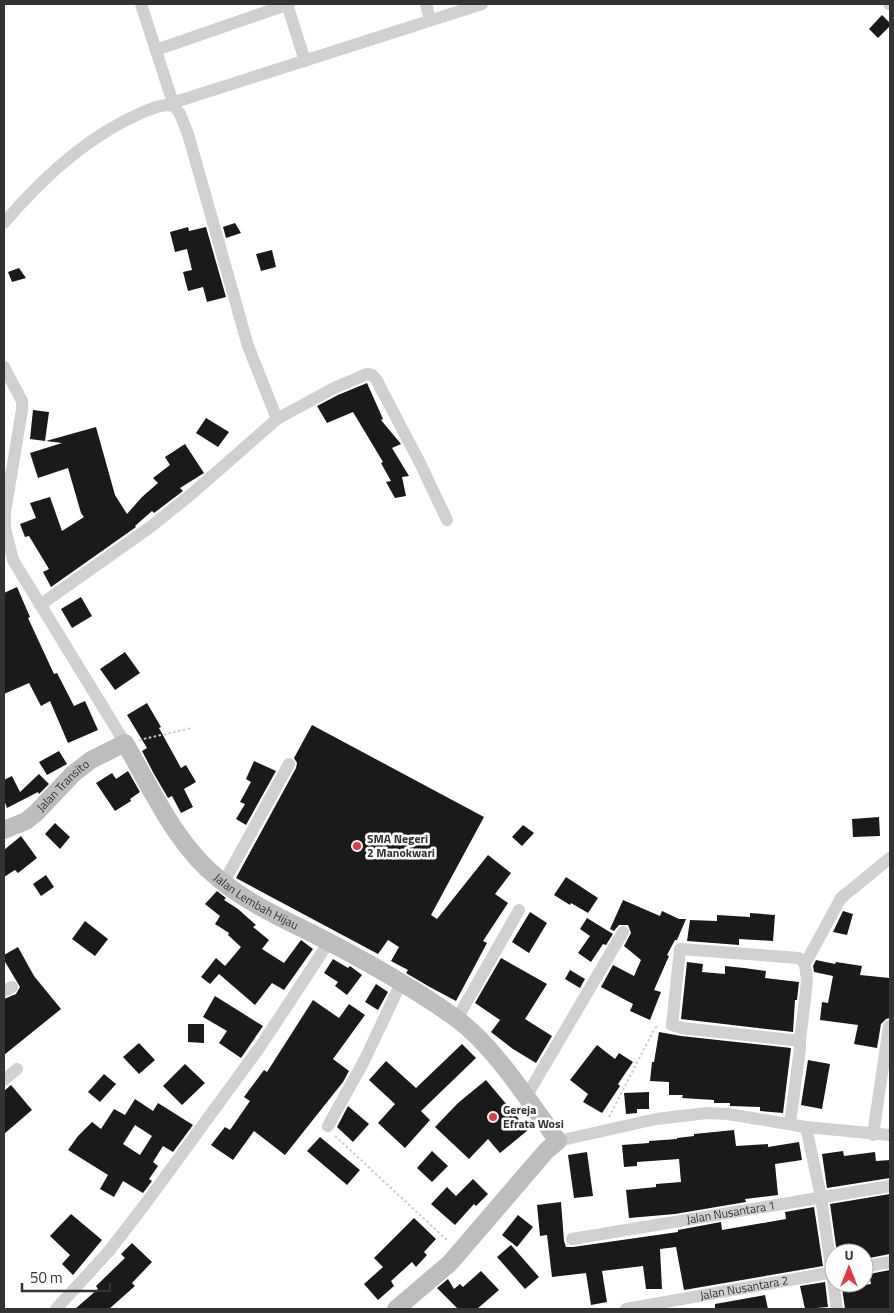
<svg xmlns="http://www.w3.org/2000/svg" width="894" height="1313" viewBox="0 0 894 1313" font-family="'Titillium Web',sans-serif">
<rect width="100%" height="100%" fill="#fff"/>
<g fill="#1a1a1a" fill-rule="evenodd">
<path d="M882,15L890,23V26L878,38L869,29Z"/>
<path d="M235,223L241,233L226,238L223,227Z"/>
<path d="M188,227L189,231L206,227L226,297L207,302L203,287L188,291L183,272L192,270L187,249L175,252L170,232Z"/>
<path d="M272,250L276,267L261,271L256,254Z"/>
<path d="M19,268L26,278L12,282L8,272Z"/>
<path d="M367,383L383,419L381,420L401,444L392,448L409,476L402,477L406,496L395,498L386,482L391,481L381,463L383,462L353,412L327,423L317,406L338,395Z"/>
<path d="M33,410L49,412L45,441L30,439Z"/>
<path d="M206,418L229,432L218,447L196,433Z"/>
<path d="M96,427L115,495L127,514L142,497L158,483L153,478L170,465L165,457L185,444L204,473L180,488L183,491L154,513L152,511L135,526L136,527L51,587L43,572L49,569L29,536L25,537L20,524L36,518L30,503L50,497L62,531L84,517L81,513L68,468L38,478L30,453L62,443L46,441Z"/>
<path d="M17,587L30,617L28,618L54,674L57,673L74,706L85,701L98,730L68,743L50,701L41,706L29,683L4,694V593Z"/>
<path d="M81,597L92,616L72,628L61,609Z"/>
<path d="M125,652L140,673L115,690L100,669Z"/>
<path d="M147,703L161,727L159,728L181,768L186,765L196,782L184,789L193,807L181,813L172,796L168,798L154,774L142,751L147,748L127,715Z"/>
<path d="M312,725L484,817L431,915L437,919L488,855L511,873L495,894L508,903L483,941L487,943L456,1001L428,986L406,973L408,970L391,961L399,947L388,940L378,954L236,878L296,768L297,763L294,758Z"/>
<path d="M59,751L67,764L47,775L39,762Z"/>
<path d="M254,761L276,771L246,825L236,819L245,804L240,802L251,782L246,779Z"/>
<path d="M128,771L140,792L130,799L131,801L115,811L96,783L112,773L116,779Z"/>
<path d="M39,774L49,784L39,794L38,792L7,808L4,800V780L12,776L20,792Z"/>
<path d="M879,817L880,836L853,837L852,819Z"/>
<path d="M55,823L70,837L60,849L45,834Z"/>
<path d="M523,825L534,833L522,846L512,837Z"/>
<path d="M21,836L37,858L18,873L15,870L4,877V850Z"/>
<path d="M46,875L54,887L41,896L33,884Z"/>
<path d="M566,877L598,898L588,913L571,903L570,905L554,895Z"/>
<path d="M217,891L226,898L224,900L238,909L256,925L253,927L269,940L262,949L284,963L301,940L313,949L284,990L272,983L255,1005L219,974L210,984L201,977L216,958L225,966L241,947L228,935L229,933L215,924L220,916L205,904Z"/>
<path d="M623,900L660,916L662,911L679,919H686L677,940H675L667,955L669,956L654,990L661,992L650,1020L630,1011L633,1004L601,987L613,965L634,976L641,960L624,946L631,933L628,925H619L614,931L610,929Z"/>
<path d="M843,911L853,914L847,935L833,932Z"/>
<path d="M530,912L547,923L529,953L512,942Z"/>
<path d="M750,913L775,915L773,941L739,939V945L687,941L690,920L717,921V915L750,917Z"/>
<path d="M587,918L613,934L606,945L603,944L591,962L578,953L590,936L580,929Z"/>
<path d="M85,921L108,939L95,956L72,939Z"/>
<path d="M18,947L34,976L61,1009L4,1055V999L16,994L20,987L4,960V955Z"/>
<path d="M501,958L547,984L525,1019L552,1036L536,1063L513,1049L491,1032L500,1020L475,1003Z"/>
<path d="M333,959L348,968L350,966L362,975L347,995L335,986L338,982L324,973Z"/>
<path d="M816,960L835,964L836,962L862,966L860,975L890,978V1018L886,1019L881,1024L877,1048L854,1044L858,1025L820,1020L822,1002L828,1003L833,976L814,972L813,966Z"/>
<path d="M687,962L703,964L702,972L725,974V966L744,968L766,971L765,978L799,982L797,1000H795L793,1032L681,1019Z"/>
<path d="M570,970L585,979L580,988L565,979Z"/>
<path d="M376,984L388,992L378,1010L365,1002Z"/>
<path d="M215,996L263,1026L241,1058L219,1043L227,1031L203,1017Z"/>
<path d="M313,1000L339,1018L349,1004L365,1015L333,1059L349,1071L343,1082L285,1155L254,1131L233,1160L211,1145L225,1127L230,1130L250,1101L244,1097L264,1070L267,1072Z"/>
<path d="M188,1024H204V1043L188,1042Z"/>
<path d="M659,1032L681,1036L791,1048L783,1113L760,1111V1107L730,1106V1103H714V1100L682,1098L683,1095H669V1082L650,1081L652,1062H654Z"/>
<path d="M139,1043L155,1060L139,1074L123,1057Z"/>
<path d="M462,1044L476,1058L421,1111L430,1120L405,1148L378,1123L395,1104L369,1080L386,1061L416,1088Z"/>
<path d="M597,1045L615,1059L619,1053L633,1062L618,1084L620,1086L602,1113L583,1102L588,1094L570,1080Z"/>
<path d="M808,1060L830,1064L822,1109L801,1105Z"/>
<path d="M185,1064L205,1083L182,1105L163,1086Z"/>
<path d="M104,1074L116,1084L100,1102L88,1092Z"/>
<path d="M486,1080L528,1130L500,1153L488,1139L469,1159L435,1127L458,1103Z"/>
<path d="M11,1085L32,1110L4,1134V1091Z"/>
<path d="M649,1092V1109H637V1113L626,1114L624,1093Z"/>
<path d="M135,1099L153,1111L158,1103L193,1125L173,1152L163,1146L153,1162L158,1166L149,1179L152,1181L143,1193L123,1181L114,1197L100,1189L108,1175L68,1150L78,1136L92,1122L101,1129L114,1109L125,1115ZM135,1125L152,1136L140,1155L123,1144Z"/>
<path d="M348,1106L369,1124L353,1142L337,1127Z"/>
<path d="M734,1130L736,1146L768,1144V1147L799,1142L802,1160L775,1164L778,1195L745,1199L746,1202L675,1214L629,1218L626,1190L656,1187V1184L681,1182L679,1159L637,1162V1166L624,1167L622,1145L649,1143V1141L677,1139V1138L694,1136V1134Z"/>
<path d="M320,1137L360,1170L347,1185L307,1151Z"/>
<path d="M432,1151L448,1166L432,1182L417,1168Z"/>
<path d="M843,1151L844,1156L875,1152L876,1161L890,1160V1178L827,1188L822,1154Z"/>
<path d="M587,1152L593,1196L574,1198L568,1155Z"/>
<path d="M473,1179L488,1194L476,1206L474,1204L455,1225L431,1204L447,1187L456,1196Z"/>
<path d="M890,1194V1254L864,1259V1253H837L830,1204Z"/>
<path d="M561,1202L564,1241L566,1247H573L678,1232V1230L721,1222L722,1230L786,1219L785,1212L814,1207L823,1266L684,1290L676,1247L660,1249L662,1289H646L643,1266L602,1271L607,1302L591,1305L586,1273L552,1277L547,1235L540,1236L537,1205Z"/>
<path d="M71,1214L102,1240L73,1275L62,1264L70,1255L50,1236Z"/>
<path d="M518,1215L533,1227L517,1247L502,1235Z"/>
<path d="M414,1218L436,1239L424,1252L427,1255L416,1267L412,1262L391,1281L394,1286L378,1300L364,1284L383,1267L374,1258Z"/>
<path d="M132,1243L152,1262L132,1283L135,1286L109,1309H75L98,1289L96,1286L125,1258L121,1254Z"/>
<path d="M511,1245L539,1277L525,1289L497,1257Z"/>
<path d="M890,1270V1309H845L842,1288L871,1284L869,1274Z"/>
<path d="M481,1271L499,1290L477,1309H458L437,1288L448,1279L454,1289L460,1284L463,1287Z"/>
<path d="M825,1282L828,1307L805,1309L800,1286Z"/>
<path d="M765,1295L768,1309H715V1304Z"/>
</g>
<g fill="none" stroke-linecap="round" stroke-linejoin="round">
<g stroke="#cdcdcd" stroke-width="2" stroke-dasharray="2.5 2.5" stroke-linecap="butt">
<path d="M139,740L192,728"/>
<path d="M609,1117L655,1028L659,1025"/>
<path d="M335,1136L448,1241"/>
</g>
<g stroke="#d0d0d0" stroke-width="12">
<path d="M141,4L173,103"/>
<path d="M287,4L305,61"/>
<path d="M426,4L430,20"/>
<path d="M889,4H890"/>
<path d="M156,50L289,4"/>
<path d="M169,104L482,4"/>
<path d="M4,223C42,178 86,137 141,113C151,109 163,103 174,106L180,114L188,134L248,346L277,419"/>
<path d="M4,367L22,401V410L5,512V528L13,560L125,743"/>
<path d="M40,605L149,528L188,497L277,419L334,388L367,374L372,375L376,379L420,463L447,520"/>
<path d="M224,882L289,764"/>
<path d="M805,964L841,898L890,858"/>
<path d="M4,991L12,987"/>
<path d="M457,1019L519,910"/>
<path d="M4,1080L17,1069"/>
<path d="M526,1097L623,932"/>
<path d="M790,1124L800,1048V1041L807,981L805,964L799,958L680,949L672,1025L682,1028L800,1041"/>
<path d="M328,1126L364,1061L401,983"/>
<path d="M806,1127L821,1197L837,1309"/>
<path d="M873,1135L889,1026"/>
<path d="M558,1141L656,1119L707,1113L728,1114L806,1127L890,1135"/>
<path id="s1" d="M572,1239L890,1186"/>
<path d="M864,1267L890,1262"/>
<path d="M56,1309L109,1251L146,1203L262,1044L329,942"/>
<path id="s2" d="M626,1309L834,1272"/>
</g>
<path stroke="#bdbdbd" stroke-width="18" id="s3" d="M4,830L26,821L36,813L73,774L91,760L125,743C152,790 176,845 219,879C251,906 291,922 327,941C371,964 417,990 457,1019C496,1048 529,1102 558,1141L547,1150L450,1263L396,1309"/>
</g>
<g fill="#e63946" stroke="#fff" stroke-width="2">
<circle cx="357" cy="846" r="5"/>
<circle cx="493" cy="1117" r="5"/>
</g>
<g text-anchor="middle" stroke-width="5" stroke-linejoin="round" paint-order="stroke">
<g font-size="12" fill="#333" stroke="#fff">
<text dy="4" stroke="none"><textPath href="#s3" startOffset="75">Jalan Transito</textPath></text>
<text dy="4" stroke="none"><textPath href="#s3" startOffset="361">Jalan Lembah Hijau</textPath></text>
<text dy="4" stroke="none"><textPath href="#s1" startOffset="161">Jalan Nusantara 1</textPath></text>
<text dy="4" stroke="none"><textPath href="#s2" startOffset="120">Jalan Nusantara 2</textPath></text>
</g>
<g font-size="12" font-weight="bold" fill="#333" stroke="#fff" text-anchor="start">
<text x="367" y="843">SMA Negeri<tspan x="367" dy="14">2 Manokwari</tspan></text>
<text x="503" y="1114">Gereja<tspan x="503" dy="14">Efrata Wosi</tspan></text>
</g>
</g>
<rect width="894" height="1313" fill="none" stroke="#333333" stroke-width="10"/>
<g transform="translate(849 1268)"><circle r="24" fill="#ffffff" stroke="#adadad"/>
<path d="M0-4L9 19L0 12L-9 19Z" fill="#e63946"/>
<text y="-8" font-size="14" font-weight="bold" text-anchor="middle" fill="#333333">U</text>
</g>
<path d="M22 1283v8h88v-8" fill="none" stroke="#333333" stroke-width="2.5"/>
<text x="30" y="1283" font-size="15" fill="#333333" stroke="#ffffff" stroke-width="4" paint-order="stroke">50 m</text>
</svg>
